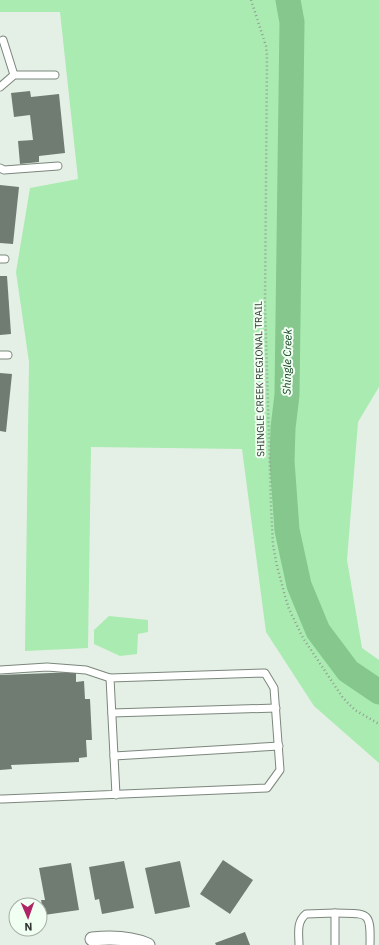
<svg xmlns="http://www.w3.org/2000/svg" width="379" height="945" viewBox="0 0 379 945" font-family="'IBM Plex Sans',sans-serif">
<rect width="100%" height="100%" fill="#e4f0e5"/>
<g fill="#a9ebb0">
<path d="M0,0H379V387L358,422L347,560L362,648L379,660V763L314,706L266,632L242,449L91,447L88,648L25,651L29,362L16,272L30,188L78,179L60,12H0Z"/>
<path d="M109,616L148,620V632L138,634L137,654L120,656L94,644V630Z"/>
</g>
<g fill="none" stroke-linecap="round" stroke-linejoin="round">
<path stroke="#85c78c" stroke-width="25" d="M288,0L292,22L287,395L283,428L282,461L287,530L299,585L318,631L348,671L379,692"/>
</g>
<g fill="#707b71">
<path d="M30,91L31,97L59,94L65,153L39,156V162L20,164L18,141L33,140L30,115L14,117L11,93Z"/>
<path d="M0,185L19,187L13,244L0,243Z"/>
<path d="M0,276H7L11,334L0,335Z"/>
<path d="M0,373L12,374L6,432L0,431Z"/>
<path d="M76,672V682L84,681L85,699H90L92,740H86L87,757L79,758V762L11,765L12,769L0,770V675Z"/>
<path d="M223,860L253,880L230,914L200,894Z"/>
<path d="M124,861L134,908L102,914L99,899L95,900L89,867Z"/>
<path d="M180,861L190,907L155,914L145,868Z"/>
<path d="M71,863L79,910L44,915L41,900H45L39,868Z"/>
<path d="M245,932L250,945H216L215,943Z"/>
</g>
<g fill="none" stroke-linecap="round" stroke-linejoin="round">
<g stroke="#7b867c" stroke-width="9">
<g id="service">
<path d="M3,40L14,75"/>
<path d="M0,87L14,75H55"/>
<path d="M0,168L4,170L58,166"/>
<path d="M0,259H5"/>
<path d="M0,355H8"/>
<path d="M0,670L47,667L86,670L110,678"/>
<path d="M112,713L276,708"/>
<path d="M114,756L279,746"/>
<path d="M0,799H3L267,788L280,770L274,688L265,673L110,678L116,795"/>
<path d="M335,913C368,914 371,910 370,945"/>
<path d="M299,945C299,934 296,922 306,914L335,913V945"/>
</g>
</g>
<g stroke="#7b867c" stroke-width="15">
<path id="minor" d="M92,939C111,937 130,937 148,945"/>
</g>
<path stroke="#939c94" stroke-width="2.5" stroke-dasharray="1 3" stroke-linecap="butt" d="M251,0L266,46L267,56L265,306L271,507L273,545L277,566L285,596L289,609L303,638L343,698L355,710L379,724"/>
<use href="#service" stroke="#fff" stroke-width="7"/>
<use href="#minor" stroke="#fff" stroke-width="13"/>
</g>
<g text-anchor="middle" stroke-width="4" stroke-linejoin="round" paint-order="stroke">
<g font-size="10" fill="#323733" stroke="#f1fef2">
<text transform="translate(259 379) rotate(-91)" y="4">SHINGLE CREEK REGIONAL TRAIL</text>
</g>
<g font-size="11" font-style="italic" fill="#0b3c17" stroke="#f1fef2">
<text transform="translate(287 362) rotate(-89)" y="4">Shingle Creek</text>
</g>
</g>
<g transform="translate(28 917) rotate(178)"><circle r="19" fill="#f1fef2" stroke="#a5aea6"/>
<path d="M0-3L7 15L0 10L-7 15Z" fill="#ae2465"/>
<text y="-6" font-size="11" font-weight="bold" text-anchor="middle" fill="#323733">N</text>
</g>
</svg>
